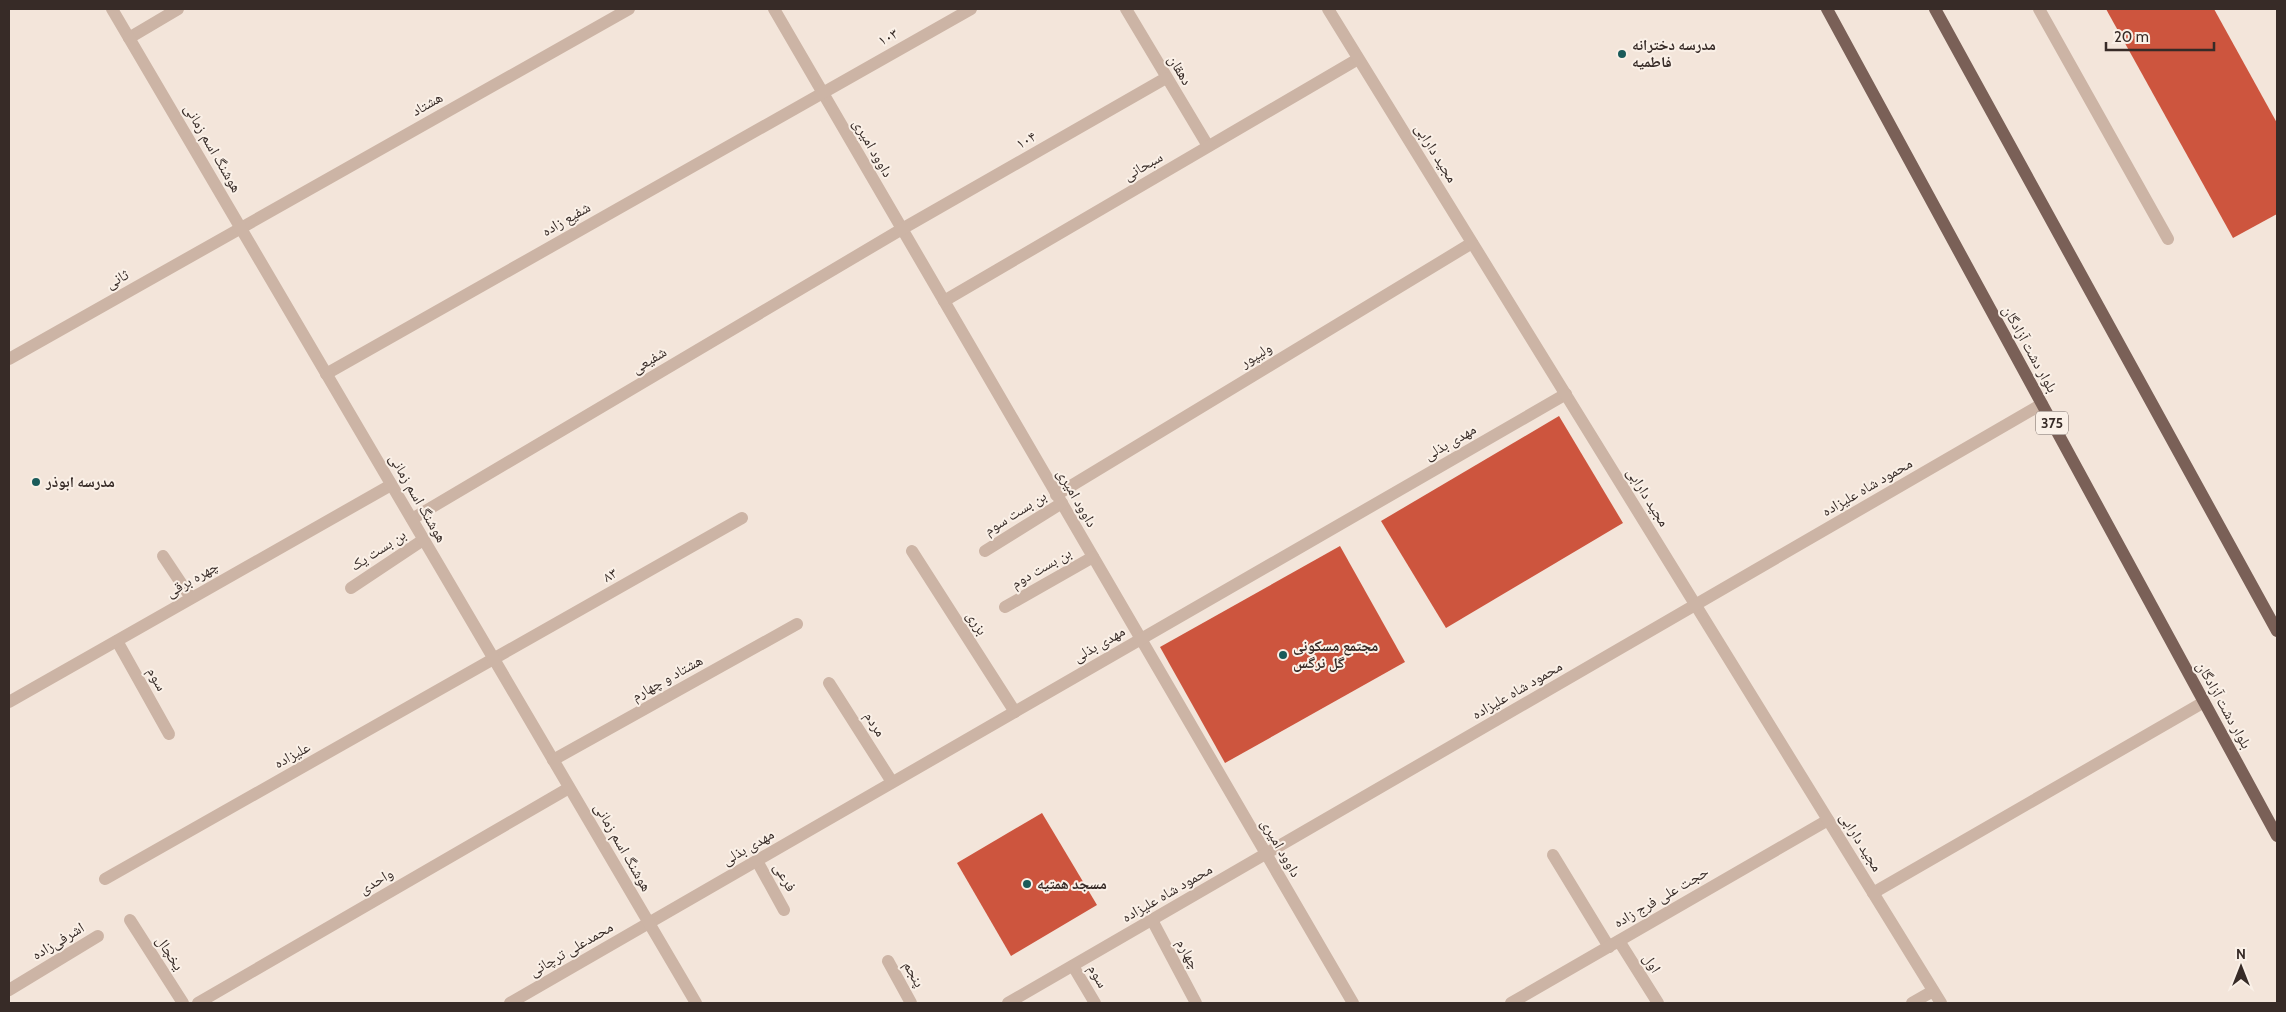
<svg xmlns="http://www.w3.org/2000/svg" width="2286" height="1012" viewBox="0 0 2286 1012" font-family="Cabin,'Noto Naskh Arabic',sans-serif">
<rect width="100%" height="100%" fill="#f3e5da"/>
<g fill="#cd553e">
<path d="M2106,9H2214L2277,123V214L2233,238Z"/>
<path d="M1559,416L1623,523L1446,628L1381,521Z"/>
<path d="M1340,546L1405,662L1225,763L1160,647Z"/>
<path d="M1042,813L1097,905L1011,956L957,863Z"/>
</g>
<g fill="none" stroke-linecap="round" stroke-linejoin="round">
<path stroke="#ccb4a5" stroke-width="12" d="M2039,9L2168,239"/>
<g stroke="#ccb4a5" stroke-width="12">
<path d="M774,9L1353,1003"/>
<path d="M1126,9L1208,146"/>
<path d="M129,38L178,9"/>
<path d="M944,301L1358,59"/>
<path d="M9,359L629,9"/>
<path d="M326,374L971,9"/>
<path d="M1056,495L1472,243"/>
<path d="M412,519L902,229L1166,78"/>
<path d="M912,551L1015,712"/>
<path d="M985,551L1062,503"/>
<path d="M163,556L191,598"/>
<path d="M351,588L423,540"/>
<path d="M1005,607L1093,557"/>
<path d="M117,641L169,734"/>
<path d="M829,683L892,782"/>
<path d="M9,702L391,485"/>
<path d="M553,760L797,624"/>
<path d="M1553,855L1609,947"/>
<path d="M757,861L784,910"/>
<path d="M105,879L742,518"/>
<path d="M1873,893L2204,702"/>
<path d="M130,920L183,1003"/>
<path d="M1152,920L1196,1003"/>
<path d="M1619,941L1658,1003"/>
<path d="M888,961L911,1003"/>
<path d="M1073,966L1095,1003"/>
<path d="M9,990L98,936"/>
<path d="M198,1003L569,788"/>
<path d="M510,1003L1566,394"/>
<path d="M1511,1003L1828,820"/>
<path d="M1912,1003L1933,991"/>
</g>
<g stroke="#ccb4a5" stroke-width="12">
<path d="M112,9L696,1003"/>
<path d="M1328,9L1941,1003"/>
<path d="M1008,1003L2042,404"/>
</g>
<g stroke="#7a6057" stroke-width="12">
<path d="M1827,9L2277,836"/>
<path d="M1935,9L2277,631"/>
</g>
</g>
<g fill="#1a5b5a" stroke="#faf0e7" stroke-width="2">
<circle cx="1622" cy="54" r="5"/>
<circle cx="36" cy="482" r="5"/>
<circle cx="1283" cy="655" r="5"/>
<circle cx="1027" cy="884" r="5"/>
</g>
<g text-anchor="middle" stroke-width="4" stroke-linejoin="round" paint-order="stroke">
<rect fill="#faf0e7" stroke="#726661" stroke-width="1" x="2036" y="411.5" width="32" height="23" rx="4"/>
<g font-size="14" font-weight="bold" fill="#372b27">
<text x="2052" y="428">375</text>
</g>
<g font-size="15" fill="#372b27" stroke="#faf0e7">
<text transform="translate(888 37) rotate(-29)" y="5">۱۰۳</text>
<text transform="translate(1180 70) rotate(59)" y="5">دهقان</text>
<text transform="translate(427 104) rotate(-30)" y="5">هشتاد</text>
<text transform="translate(1026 140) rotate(-30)" y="5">۱۰۴</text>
<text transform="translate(213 148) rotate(60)" y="5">هوشنگ اسم زمانی</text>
<text transform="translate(873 148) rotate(60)" y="5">داوود امیری</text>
<text transform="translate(1436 153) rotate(58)" y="5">مجید دارابی</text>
<text transform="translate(1143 166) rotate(-30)" y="5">سبحانی</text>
<text transform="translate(566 219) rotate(-30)" y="5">شفیع زاده</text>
<text transform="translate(117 279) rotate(-29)" y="5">ثانی</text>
<text transform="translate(2030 349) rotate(61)" y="5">بلوار دشت آزادگان</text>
<text transform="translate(1256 355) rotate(-31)" y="5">ولیپور</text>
<text transform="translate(649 360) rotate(-31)" y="5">شفیعی</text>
<text transform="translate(1450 442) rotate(-30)" y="5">مهدی بذلی</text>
<text transform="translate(1867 487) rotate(-30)" y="5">محمود شاه علیزاده</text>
<text transform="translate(1648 497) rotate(58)" y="5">مجید دارابی</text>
<text transform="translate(418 498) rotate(60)" y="5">هوشنگ اسم زمانی</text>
<text transform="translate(1077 498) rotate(60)" y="5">داوود امیری</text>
<text transform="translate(1015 513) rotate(-32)" y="5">بن بست سوم</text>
<text transform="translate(378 550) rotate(-33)" y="5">بن بست یک</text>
<text transform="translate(1041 568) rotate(-30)" y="5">بن بست دوم</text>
<text transform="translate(610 575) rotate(-30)" y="5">۸۳</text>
<text transform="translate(192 579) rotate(-30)" y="5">چهره برقی</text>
<text transform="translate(977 623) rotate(58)" y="5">بزری</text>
<text transform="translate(1099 644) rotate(-30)" y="5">مهدی بذلی</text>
<text transform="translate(667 678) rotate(-29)" y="5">هشتاد و چهارم</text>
<text transform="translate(157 679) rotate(61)" y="5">سوم</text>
<text transform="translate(1517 690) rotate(-30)" y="5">محمود شاه علیزاده</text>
<text transform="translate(2224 705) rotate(61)" y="5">بلوار دشت آزادگان</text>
<text transform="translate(875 724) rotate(58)" y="5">مردم</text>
<text transform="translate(292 755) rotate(-29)" y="5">علیزاده</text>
<text transform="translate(1861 842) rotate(58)" y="5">مجید دارابی</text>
<text transform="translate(623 847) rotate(60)" y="5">هوشنگ اسم زمانی</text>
<text transform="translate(748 847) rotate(-30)" y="5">مهدی بذلی</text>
<text transform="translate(1281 848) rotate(60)" y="5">داوود امیری</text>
<text transform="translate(785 877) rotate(61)" y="5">فرعی</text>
<text transform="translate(376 881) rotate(-30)" y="5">واحدی</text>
<text transform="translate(1167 893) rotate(-30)" y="5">محمود شاه علیزاده</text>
<text transform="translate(1661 897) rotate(-30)" y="5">حجت علی فرج زاده</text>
<text transform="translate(58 941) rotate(-31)" y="5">اشرفی‌زاده</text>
<text transform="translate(571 949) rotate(-30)" y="5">محمدعلی ترچانی</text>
<text transform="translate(170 953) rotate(57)" y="5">یخچال</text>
<text transform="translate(1188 954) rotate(62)" y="5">چهارم</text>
<text transform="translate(1652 963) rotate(58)" y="5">اول</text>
<text transform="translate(914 974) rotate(61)" y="5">پنجم</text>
<text transform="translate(1098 976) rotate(60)" y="5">سوم</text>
</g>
<g font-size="15" font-weight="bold" fill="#372b27" stroke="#faf0e7" text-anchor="start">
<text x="1632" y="50">مدرسه دخترانه<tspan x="1632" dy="17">فاطمیه</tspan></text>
<text x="46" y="487">مدرسه ابوذر</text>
<text x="1293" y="651">مجتمع مسکونی<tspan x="1293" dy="17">گل نرگس</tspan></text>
<text x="1037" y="889">مسجد همتیه</text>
</g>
</g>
<rect width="2286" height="1012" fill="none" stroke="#372b27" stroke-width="20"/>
<g transform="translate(2241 967)" stroke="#faf0e7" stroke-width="4" paint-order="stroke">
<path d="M0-4L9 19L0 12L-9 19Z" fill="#372b27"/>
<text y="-8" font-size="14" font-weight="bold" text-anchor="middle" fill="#372b27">N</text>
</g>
<path d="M2106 42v8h108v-8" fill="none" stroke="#372b27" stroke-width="2.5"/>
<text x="2114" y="42" font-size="15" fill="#372b27" stroke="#faf0e7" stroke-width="4" paint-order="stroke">20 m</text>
</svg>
